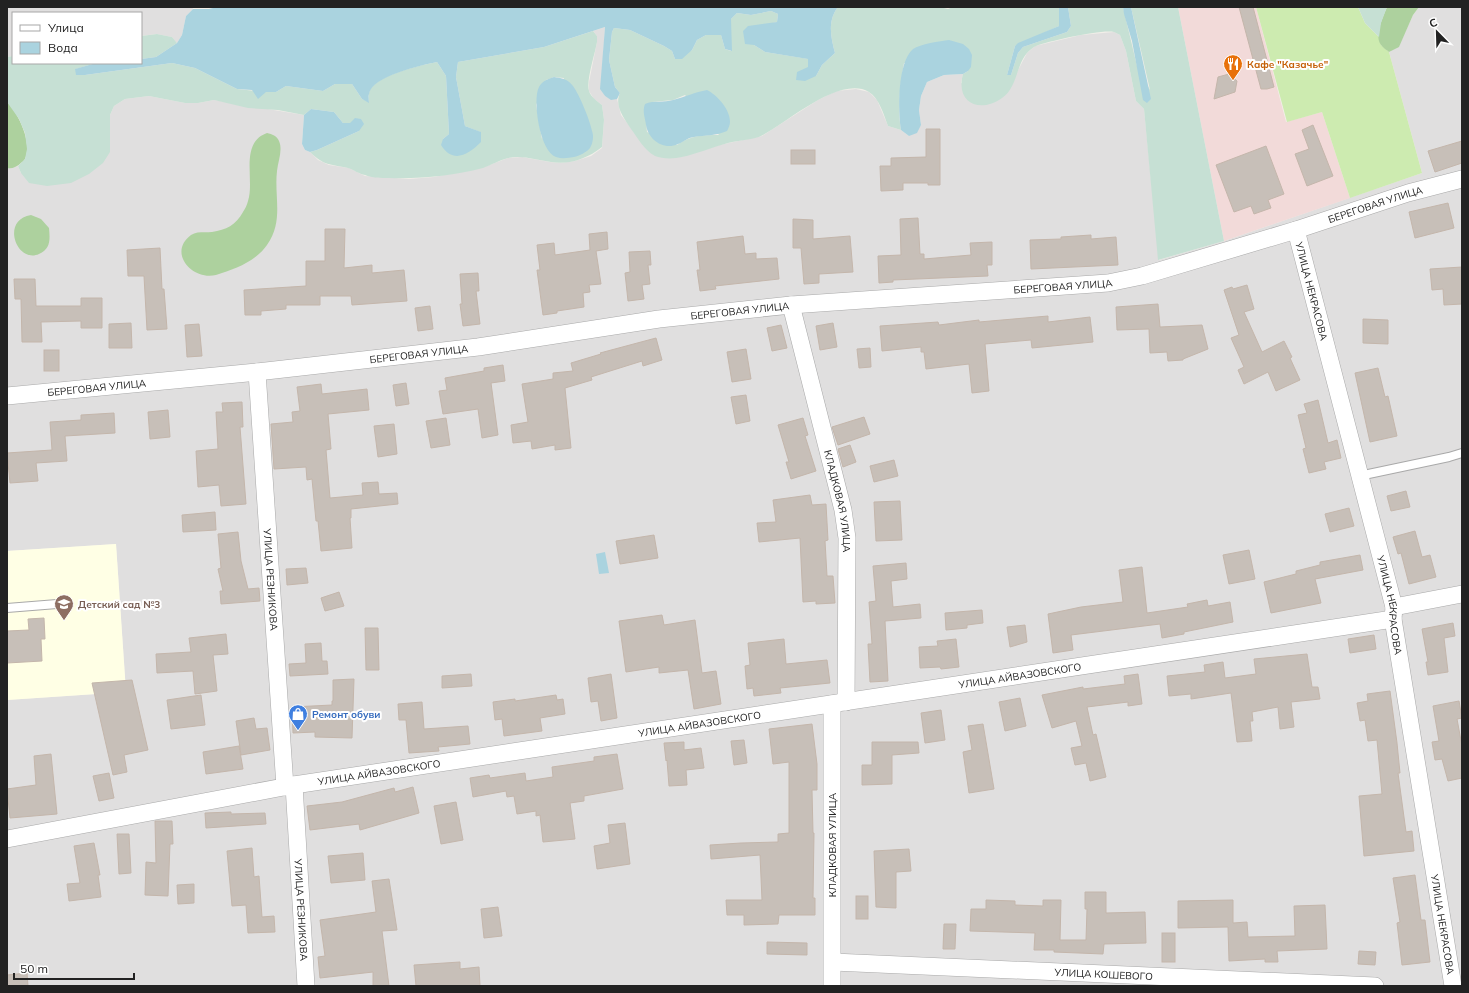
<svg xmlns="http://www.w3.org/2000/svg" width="1469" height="993" viewBox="0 0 1469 993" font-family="Mulish,sans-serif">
<rect width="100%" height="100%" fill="#f2efe9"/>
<g fill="#e0dfdf">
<path d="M7,7H192L193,9L186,16L182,35L177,43L172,37L157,34L141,36V13H13V56L7,57Z"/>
<path d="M1419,7H1462V986H7V700L126,692L116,544L7,551V168H10L18,166L21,173L110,152V115L114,106L125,99L149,96L185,103H198L214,100L304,115L302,144L305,150L310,152L318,160L329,165L349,168L365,176L409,179L434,177L484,167L508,158L522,157L550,162L561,163L575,161L591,156L602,148L604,120L602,105L594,99L589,91V82L597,42V36L593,31L605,27L601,89L605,96L611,99H617L621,115L631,128L681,157L719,145L762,136L818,100L836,91L856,89L869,92L877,100L888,126L901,130L909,136L921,125L919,110L921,96L927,82L944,75L963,74L961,83L1016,74L1027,53L1035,46L1081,35L1114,32L1120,35L1126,51L1136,101L1144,109L1159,260L1224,241L1422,173L1389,52L1399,46L1413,15Z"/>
</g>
<path fill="#f2dad9" d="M1178,7H1256L1286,122L1322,112L1350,198L1224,241Z"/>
<path fill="#ffffe5" d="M116,544L126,692L7,700V551Z"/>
<path fill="#cdebb0" d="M1256,7H1358L1365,23L1379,37L1381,45L1389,52L1422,173L1350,198L1322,112L1287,122Z"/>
<g fill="#add19e">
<path d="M1387,7H1419L1413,15L1399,47L1389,52C1387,50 1383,48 1381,45C1374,35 1383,17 1387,7Z"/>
<path d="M7,102C18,112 33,144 25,159C24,161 22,162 21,163C17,167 12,169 7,168Z"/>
<path d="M267,133C272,134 277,136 279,141C283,150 278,161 277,171C274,197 284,221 267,245C255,262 235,269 216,275C193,281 167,253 191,235C197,231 205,233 212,232C226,230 236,225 243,212C245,209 247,205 248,201C255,180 239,143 267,133Z"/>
<path d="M31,215L41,219L49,228C50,239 51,249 39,254C17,264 0,220 31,215Z"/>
</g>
<g fill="#c6e0d4" fill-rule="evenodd">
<path d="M838,7H940L948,9L953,7H1059V26L1015,46L1007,75H1011L1018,53L1023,47L1067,32L1071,26L1068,7H1123L1137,66L1150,90L1131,7H1178L1224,241L1158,260L1144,109L1136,101L1126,51L1120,35C1118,34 1116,33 1114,32C1102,29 1049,41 1036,46C1033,47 1029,51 1027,53C1016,66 1017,88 1002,98C980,114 955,103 963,74L968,71L904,63C900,86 897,107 901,130L888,126C884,115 879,98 869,92C840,75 788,122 763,135C754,140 739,140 728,143C712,147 697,154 682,157C674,159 662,159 655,156C644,150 638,138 631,129C624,118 614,106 620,93L615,87L609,60L612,32L614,28L630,30L664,46L672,51L675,59L692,50L697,40L706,35H721L725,49L731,51V19L737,13L751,15L771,11L778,14L777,22L765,25L754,45L765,52L809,59L808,67L816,76L822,65L835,53C831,38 827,21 838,7ZM685,95L719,135C703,135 691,135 677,145L647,132L646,122L652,102L673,100Z"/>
<path d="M1358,7H1387L1381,23L1379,37L1365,23Z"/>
<path d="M593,31L597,36V42C595,54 586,80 589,91C591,97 597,101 602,105L604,120L602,147C587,159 569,165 551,162C536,160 523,155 508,158C500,160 491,165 483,168C452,176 421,179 389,178C381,178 372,178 365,175C359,174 354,170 348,168C330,164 324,166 310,152L317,150L359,131L350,123H343L334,112L311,109L304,115L278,110L248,108L214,100L198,103H185L149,96L125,99L114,106L110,115V152L103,163L89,174L71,183L47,186L29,183L21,173L18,166L25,159L27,149L25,133L19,119L7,102V57L13,56V63H96L76,69V75H85L172,63L195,68L237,89L266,92H276L286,86L323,91L335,84H352L362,99L369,102C369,100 368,96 369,93C373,75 422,65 437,62L446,76L449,134L443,139L480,132L465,126L456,77L458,62L544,47ZM554,77L564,78L542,139L536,105L546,80Z"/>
<path d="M157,34L172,37L177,43L156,57L141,59V36Z"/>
</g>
<g fill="#aad3df">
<path d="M217,7H838C827,21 831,38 835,53L822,65L816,76L805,81L796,80L797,72L808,67V59L765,52L754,45L745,44L743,31L748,26L777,22L778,14L771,11L751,15L737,13L731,19L732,51L725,49L721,35H706L697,40L692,50L682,59H675L672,51L664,46L630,30L614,28L612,32L609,60L615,87L620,93L617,99L611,100L605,96L600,89L605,27L544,47L458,62L456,77L465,126L481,132V142C468,155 453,164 441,145L443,139L449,134L446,76L437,62C422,65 372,76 369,94C368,96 369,100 369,103L362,99L352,84H335L323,91L286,86L276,92H266L258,99L252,90L237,89L195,68L172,63L85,75H76L75,69L96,63H141V59L156,57L177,43L182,35L186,16L193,9H209Z"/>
<path d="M1059,7H1068L1071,26L1067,32L1023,47L1018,53L1011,75H1007L1015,46L1018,43L1059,26Z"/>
<path d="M1123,7H1131L1151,99L1147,103L1143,100L1132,41L1124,14Z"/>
<path d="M949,40L963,44L969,49L972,55L971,67L968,71L963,74L944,75L927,82L921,96L919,110L921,125L917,133L909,136L901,130C898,111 897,63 913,49C920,44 940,41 949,40Z"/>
<path d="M554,77C561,78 568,79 573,86C579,94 590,120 592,131C594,136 593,143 590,148C587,152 579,156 574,157C568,158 562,159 556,157C540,152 532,100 539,87C542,81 548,79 554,77Z"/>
<path d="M707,90C717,95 730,109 730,122C730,125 728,129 727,131C716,136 705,135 694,137C686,138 684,142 678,144C663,151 648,139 646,125C645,117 642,112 645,104C654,100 664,103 673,100C685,97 695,92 707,90Z"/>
<path d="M311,109L334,112L343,123H350L355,118L361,119L364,124L359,131L317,150L310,152L305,150L302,144L304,115Z"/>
<path d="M605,552L609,573L599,574L596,554Z"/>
</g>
<g fill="#c7bfb8" stroke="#c4b6ab">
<path d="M1239,7H1253L1274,87L1267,89H1261Z"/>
<path d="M1229,74L1237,81L1235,92L1214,99L1218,77Z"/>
<path d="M1313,125L1333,176L1307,186L1295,154L1309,149L1302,130Z"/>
<path d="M926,129H940V185H928V183H903V190L881,191L880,166H891V158L926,157Z"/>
<path d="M1462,141V163L1435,172L1428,151Z"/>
<path d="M1266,146L1284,194L1268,200L1271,208L1254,214L1251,206L1234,212L1216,165Z"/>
<rect x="791" y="150" width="24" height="14"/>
<path d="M1448,203L1454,228L1415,238L1409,212Z"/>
<path d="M918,218L920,254H924V259L971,255L970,243L992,242V265H987L988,276L893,280V282L879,283L878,256L901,255L900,219Z"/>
<path d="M793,219L813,220V239L850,236L853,272L819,274V283L804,284L801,248H793Z"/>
<path d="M325,229H345L344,268L372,265V273L404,270L407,301L352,305L351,296H320V305H286V309L261,311V315H245L244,290L306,286V261H325Z"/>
<path d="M607,232L608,249L596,251L601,284L589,285L590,292L583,293L584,307L557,311V313L543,315L537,270H540L537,245L554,243L555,255L590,250L589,234Z"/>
<path d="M1091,235V239L1116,237L1118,265L1031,269L1030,240L1061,239V237Z"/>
<path d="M743,236L745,254L756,253V259L777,258L779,279L715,286L716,289L700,291L697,270H700L697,242Z"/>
<path d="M160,248L162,289H164L167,329L147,330L144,276H128L127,250Z"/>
<path d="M650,251L651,265H648L650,284L642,285L644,299L628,301L625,273L630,272L629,252Z"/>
<path d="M1462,267V304L1444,305L1443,289L1432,290L1430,269Z"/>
<path d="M478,273L479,291H476L480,324L463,326L460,304H462L460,274Z"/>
<path d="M14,279H35L36,306H81V298H102V328H81V321L41,322L42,342H22L21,299H15Z"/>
<path d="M1247,285L1254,309L1244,312L1262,352L1284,341L1292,357L1290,358L1300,380L1276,391L1268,372L1244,384L1238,370L1244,367L1231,338L1239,335L1224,290L1232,287L1233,289Z"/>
<path d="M1158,304L1160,327L1202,325L1208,349L1183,359V360L1168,361L1167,352L1150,353L1149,329L1117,330L1116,307Z"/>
<path d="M430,306L433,329L418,331L415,308Z"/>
<path d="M1048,316V322L1090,317L1093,342L1032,348L1031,340L985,344L989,391L972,393L969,364L926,369L924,352H921V347L882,351L880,326L938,322L939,325L979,320V322Z"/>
<path d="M1363,319L1388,320V344L1363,343Z"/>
<path d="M131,323L132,348H109V324Z"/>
<path d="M833,323L837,347L820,350L816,326Z"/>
<path d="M199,324L202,356L187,357L185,325Z"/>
<path d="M781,325L787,348L772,351L767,328Z"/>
<path d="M656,338L662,360L643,366L642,361L591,377L592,380L565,388L571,448L555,450V445L532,449L531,441L513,443L511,425L528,422L522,384L553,379V373L573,371L571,363L601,354L600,353Z"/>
<path d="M870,348L871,367L859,368L857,349Z"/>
<path d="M746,349L751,379L732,382L727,352Z"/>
<rect x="44" y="350" width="15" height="21"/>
<path d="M503,365L505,381L491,383L498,435L482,438L478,409L443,414L439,391L447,390L445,378L484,371V368Z"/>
<path d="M1378,368L1385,397L1388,396L1397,436L1370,442L1355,373Z"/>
<path d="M406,383L409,404L396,406L393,385Z"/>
<path d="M321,384L322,394L367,389L369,410L328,414L331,449L326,450L330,498L363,495L362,483L378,482L379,494L397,493L398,504L351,509V518H350L352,548L321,551L318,521H316L312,479L307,480L306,467L274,469L271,424L293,422L292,412L300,411L297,387Z"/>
<path d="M746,395L750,421L736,424L731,397Z"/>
<path d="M1318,400L1328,443L1337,440L1341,458L1324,462L1326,469L1309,473L1303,449L1306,448L1298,415L1307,413L1304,404Z"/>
<path d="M242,402L243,427H240L246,504L221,506L219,485L198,487L196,451L218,449L216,412H223L222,403Z"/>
<path d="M168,410L170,437L150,439L148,412Z"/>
<path d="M114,413L115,433L65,436L67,461L36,463L38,481L10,483L7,453L52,450L50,422L81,420V415Z"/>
<path d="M864,417L870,434L838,445L832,427Z"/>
<path d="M446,418L450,445L431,448L426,421Z"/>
<path d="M803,418L808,435L805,436L816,471L791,479L786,462H789L778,425Z"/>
<path d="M394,424L397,454L378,457L374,426Z"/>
<path d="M850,445L856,462L843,467L838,449Z"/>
<path d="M894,460L898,476L874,482L870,466Z"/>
<path d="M1406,491L1410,507L1391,511L1387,496Z"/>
<path d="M810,495L812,505L826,504L828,540L825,541L827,576H833L835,603L816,604V601L803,602L800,538L759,542L757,523L776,522L773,500Z"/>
<path d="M900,501L902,540L876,541L874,502Z"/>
<path d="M1349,508L1354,526L1330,532L1325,514Z"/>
<path d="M215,512L216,530L183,532L182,515Z"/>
<path d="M1415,531L1422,557L1430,555L1436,577L1409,584L1401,553L1398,554L1393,537Z"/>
<path d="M238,532L241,561L248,589L259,588L260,601L221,604L220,591H223L218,569L221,568L218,534Z"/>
<path d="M654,535L658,558L620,564L616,541Z"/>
<path d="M1249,550L1255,579L1229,584L1223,555Z"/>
<path d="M1360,555L1363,570L1315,579L1321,603L1271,613L1264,582L1296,574V571L1320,565V562Z"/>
<path d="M906,563L907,579L891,581L893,607L920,604L921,618L885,621L888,681L870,682L868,644H872L869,602L876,601L873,566Z"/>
<path d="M1142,567L1147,613L1188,607L1187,604L1207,600L1208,606L1230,602L1233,622L1184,632V634L1162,638L1160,624L1071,635L1073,650L1053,653L1048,614L1081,607L1123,602L1119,570Z"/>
<path d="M306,568L308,583L287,585L286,569Z"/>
<path d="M339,592L344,606L325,611L321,598Z"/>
<path d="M982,610L983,623L967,625V628L946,630L945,613Z"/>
<path d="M662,615L664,625L695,620L702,673L716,671L721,704L694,709L688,670L659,673V667L626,672L619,621Z"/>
<path d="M44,618L45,639H41L42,661L7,663V631L29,630L28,619Z"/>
<path d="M1453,623L1455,636L1444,638L1448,672L1428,675L1426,662H1428L1422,629Z"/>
<path d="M1025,625L1027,642L1010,647L1007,627Z"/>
<path d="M365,628H378L379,670H366Z"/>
<path d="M226,634L228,654L213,655L217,691L195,694L193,671L157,673L156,654L191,652L189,638Z"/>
<path d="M1374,635L1376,649L1350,653L1348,639Z"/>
<path d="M784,639L786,664L827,660L830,683L780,688L781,693L754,696L753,688L747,689L745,666L750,665L748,643Z"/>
<path d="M956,639L959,667L941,669L940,667L920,668L919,647L938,646L937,641Z"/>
<path d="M321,643L322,661H327L328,674L290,676L289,664L306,663L305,644Z"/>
<path d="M1307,654L1312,687H1318L1320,699L1291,702L1294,727L1280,729L1278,707L1252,712L1253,721H1250L1252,741L1237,742L1231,693L1191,699V694L1169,696L1167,676L1205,672L1204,665L1223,662L1225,678L1256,674L1254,659Z"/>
<path d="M471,674L472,686L442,688V676Z"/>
<path d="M611,674L617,718L601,721L598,701L591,702L588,678Z"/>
<path d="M1138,674L1142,704L1128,706V702L1087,707L1093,735L1096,734L1106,777L1090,781L1086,763L1075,765L1071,748L1082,746L1076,721L1052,728L1042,695L1083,687V689L1125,684L1124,676Z"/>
<path d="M354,679L352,738L315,737V732L293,733L292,707L332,705V701H333V680Z"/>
<path d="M132,680L148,750L124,755L127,772L113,775L92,683Z"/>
<path d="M1390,691L1397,743L1400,773H1398L1406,832L1412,831L1414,851L1364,856L1359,796L1382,794L1377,740L1368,741L1365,720L1360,721L1357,703L1368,701L1367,694Z"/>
<path d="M201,695L205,725L171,729L167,700Z"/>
<path d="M556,695L557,700L563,699L565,714L540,718L542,731L504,736L502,719L495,720L493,702L515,699V701Z"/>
<path d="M1020,698L1026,726L1005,731L999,702Z"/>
<path d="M1459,701L1462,718L1457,719L1462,746V778L1448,781L1442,759L1435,760L1432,742L1439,741L1433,706Z"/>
<path d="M422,702L424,729L468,726L470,744L438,747L439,751L409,753L406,720H399L398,704Z"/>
<path d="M941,710L945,740L925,743L921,713Z"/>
<path d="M254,718L256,729L267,728L270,750L241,755L236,721Z"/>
<path d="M812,724L817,764V790H812L813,833H814L813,898H815V915H779L778,924L744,925V915H727L726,900H762L760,855L711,859L710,845L741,843L778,842V834L789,833V762L773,764L769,729Z"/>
<path d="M983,724L994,789L969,793L963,752L972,750L968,726Z"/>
<path d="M744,740L747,763L734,765L731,741Z"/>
<path d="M684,742V750L701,748L704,768L686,770L687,785L669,786L667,760L666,761L664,743Z"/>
<path d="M872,742H918L919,753L892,755V784L862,785V765H872Z"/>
<path d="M239,746L243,769L206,774L203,752Z"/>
<path d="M51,754L57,814L10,818L7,789L36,785L34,756Z"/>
<path d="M617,754L623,789L584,796V801L570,803L575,839L543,842L540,815L536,816V811L517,814L514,796L507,797L506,791L473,797L470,778L489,775L490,778L525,773L526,781L553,777L552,767L594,761V757Z"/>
<path d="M109,773L114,798L99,801L93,776Z"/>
<path d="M413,787L419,813L360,830L359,824L310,830L307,806L342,802L394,788L395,792Z"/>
<path d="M456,802L463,840L441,844L434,806Z"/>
<path d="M231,812V814L265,813L266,824L206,828L205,813Z"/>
<path d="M155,821H172L173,844H170L168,896L145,895L146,862L156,863Z"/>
<path d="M625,823L630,864L597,869L594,846L610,843L608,825Z"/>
<path d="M117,834H129L131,873L119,874Z"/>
<path d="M94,843L100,875H98L101,897L69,901L67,884L80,883L74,846Z"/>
<path d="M252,848L254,877L259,876L262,917L274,916L275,932L248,933L246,905L232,906L227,851Z"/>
<path d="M909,849L911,871L896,872V908L876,907L874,851Z"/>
<path d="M363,853L365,880L331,883L328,856Z"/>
<path d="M1415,875L1421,920H1425L1430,962L1402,965L1397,923L1400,922L1393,878Z"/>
<path d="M389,879L397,930L382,931L389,986H373V972L320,978L318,957L325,956L320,920L376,912L372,881Z"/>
<path d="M194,884V903L178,904L177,885Z"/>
<path d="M1085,892H1106V913L1145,912L1146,943L1104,944L1103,954L1054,952V950H1034L1035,933L970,931L971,909H986V900L1015,901V905L1043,906V900H1061L1060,940H1086L1087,909H1085Z"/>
<rect x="856" y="896" width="12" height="23"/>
<path d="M1233,900V923L1247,922L1248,937L1295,936L1294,906L1325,905L1327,949L1277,951L1278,962H1265V959L1229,961L1228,927L1178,928V901Z"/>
<path d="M498,907L502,936L484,938L481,909Z"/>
<path d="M944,924H956L955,949H943Z"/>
<rect x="1162" y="933" width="13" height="29"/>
<path d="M767,942L807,943V955L767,954Z"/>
<path d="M1359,951L1376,952L1375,965L1358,964Z"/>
<path d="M460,962V969L479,967L480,986H416L414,965Z"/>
<path d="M27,973L28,986H7V975Z"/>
</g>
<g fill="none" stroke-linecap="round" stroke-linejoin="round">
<g stroke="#a9a9a9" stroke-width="10">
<g id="service">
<path d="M1359,476L1449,457L1462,453"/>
<path d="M7,608L57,604"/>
</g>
</g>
<g stroke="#a9a9a9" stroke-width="18">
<g id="minor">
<path id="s1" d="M1296,230L1394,607L1393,619L1453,986"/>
<path id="s2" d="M791,305L843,510L847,538L846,702"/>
<path id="s3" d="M257,372L285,787"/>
<path id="s4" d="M7,396L257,372L478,347L659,319L791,305L1108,283L1142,276L1296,230L1408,193L1462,179"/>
<path d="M1394,607L1462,594"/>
<path d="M832,704V986"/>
<path id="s5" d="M294,785L306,986"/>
<path id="s6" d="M7,839L294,785L1393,619"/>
<path id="s7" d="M833,962L1375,986"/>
</g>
</g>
<use href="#service" stroke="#fff" stroke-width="8"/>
<use href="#minor" stroke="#fff" stroke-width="17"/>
</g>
<defs>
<g id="restaurant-pin" transform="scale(1)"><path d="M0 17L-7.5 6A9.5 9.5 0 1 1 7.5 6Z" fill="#e8710a" stroke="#fff"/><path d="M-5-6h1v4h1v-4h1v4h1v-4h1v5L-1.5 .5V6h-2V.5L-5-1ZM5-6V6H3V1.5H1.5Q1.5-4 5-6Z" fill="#fff"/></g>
<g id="school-pin" transform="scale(1)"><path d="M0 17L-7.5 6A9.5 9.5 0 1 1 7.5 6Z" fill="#8d6e63" stroke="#fff"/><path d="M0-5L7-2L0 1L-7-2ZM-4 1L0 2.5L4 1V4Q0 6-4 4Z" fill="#fff"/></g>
<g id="shop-pin" transform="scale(1)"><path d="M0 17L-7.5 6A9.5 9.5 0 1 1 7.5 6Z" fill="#3f7fe0" stroke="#fff"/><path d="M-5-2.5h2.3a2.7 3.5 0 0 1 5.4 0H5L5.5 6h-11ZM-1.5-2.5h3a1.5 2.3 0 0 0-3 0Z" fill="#fff"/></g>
</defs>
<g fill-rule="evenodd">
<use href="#restaurant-pin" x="1233" y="64"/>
<use href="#school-pin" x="64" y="604"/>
<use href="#shop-pin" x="298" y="714"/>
</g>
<g text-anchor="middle" stroke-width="4" stroke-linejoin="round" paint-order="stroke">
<g font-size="10" font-weight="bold" fill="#c56008" stroke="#fff" text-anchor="start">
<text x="1247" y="68">Кафе "Казачье"</text>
</g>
<g font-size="10" fill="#222" stroke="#fff">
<text dy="4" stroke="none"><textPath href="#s4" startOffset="1386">БЕРЕГОВАЯ УЛИЦА</textPath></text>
<text dy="4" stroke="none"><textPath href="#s4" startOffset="1062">БЕРЕГОВАЯ УЛИЦА</textPath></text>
<text dy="4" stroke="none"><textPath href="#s1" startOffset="63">УЛИЦА НЕКРАСОВА</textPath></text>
<text dy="4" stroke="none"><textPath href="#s4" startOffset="738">БЕРЕГОВАЯ УЛИЦА</textPath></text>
<text dy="4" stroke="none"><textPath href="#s4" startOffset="414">БЕРЕГОВАЯ УЛИЦА</textPath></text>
<text dy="4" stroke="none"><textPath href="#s4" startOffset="90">БЕРЕГОВАЯ УЛИЦА</textPath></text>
<text dy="4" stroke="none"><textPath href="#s2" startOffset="202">КЛАДКОВАЯ УЛИЦА</textPath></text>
<text dy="4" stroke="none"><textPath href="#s3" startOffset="208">УЛИЦА РЕЗНИКОВА</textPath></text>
<text dy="4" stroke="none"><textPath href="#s1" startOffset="387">УЛИЦА НЕКРАСОВА</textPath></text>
<text dy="4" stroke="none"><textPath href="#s6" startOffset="1026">УЛИЦА АЙВАЗОВСКОГО</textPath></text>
<text dy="4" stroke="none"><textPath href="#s6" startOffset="702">УЛИЦА АЙВАЗОВСКОГО</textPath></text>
<text dy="4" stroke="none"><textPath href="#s6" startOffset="378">УЛИЦА АЙВАЗОВСКОГО</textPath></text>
<text transform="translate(832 845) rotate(-90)" y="4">КЛАДКОВАЯ УЛИЦА</text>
<text dy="4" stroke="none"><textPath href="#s5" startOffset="125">УЛИЦА РЕЗНИКОВА</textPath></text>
<text dy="4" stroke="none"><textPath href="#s1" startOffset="711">УЛИЦА НЕКРАСОВА</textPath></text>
<text dy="4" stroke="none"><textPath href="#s7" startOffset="271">УЛИЦА КОШЕВОГО</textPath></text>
</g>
<g font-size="10" font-weight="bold" fill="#785e54" stroke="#fff" text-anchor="start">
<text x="78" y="608">Детский сад №3</text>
</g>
<g font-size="10" font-weight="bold" fill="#366cbe" stroke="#fff" text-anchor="start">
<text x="312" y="718">Ремонт обуви</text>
</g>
</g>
<rect width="1469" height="993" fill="none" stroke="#222222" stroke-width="16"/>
<rect x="12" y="12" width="130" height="52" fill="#ffffff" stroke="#a7a7a7"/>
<rect x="20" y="25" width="20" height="6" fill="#ffffff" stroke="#a7a7a7"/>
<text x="48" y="32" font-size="12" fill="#222222">Улица</text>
<rect x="20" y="42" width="20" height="12" fill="#aad3df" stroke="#a7a7a7"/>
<text x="48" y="52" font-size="12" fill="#222222">Вода</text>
<g transform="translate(1437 32) rotate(337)" stroke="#ffffff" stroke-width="3" paint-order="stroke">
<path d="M0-3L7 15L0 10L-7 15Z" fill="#222222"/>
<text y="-6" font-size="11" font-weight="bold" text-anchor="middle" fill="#222222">С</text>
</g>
<path d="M14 973v6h120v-6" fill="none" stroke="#222222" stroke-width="2"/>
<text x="20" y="973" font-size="12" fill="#222222" stroke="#ffffff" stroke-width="3" paint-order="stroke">50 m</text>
</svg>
